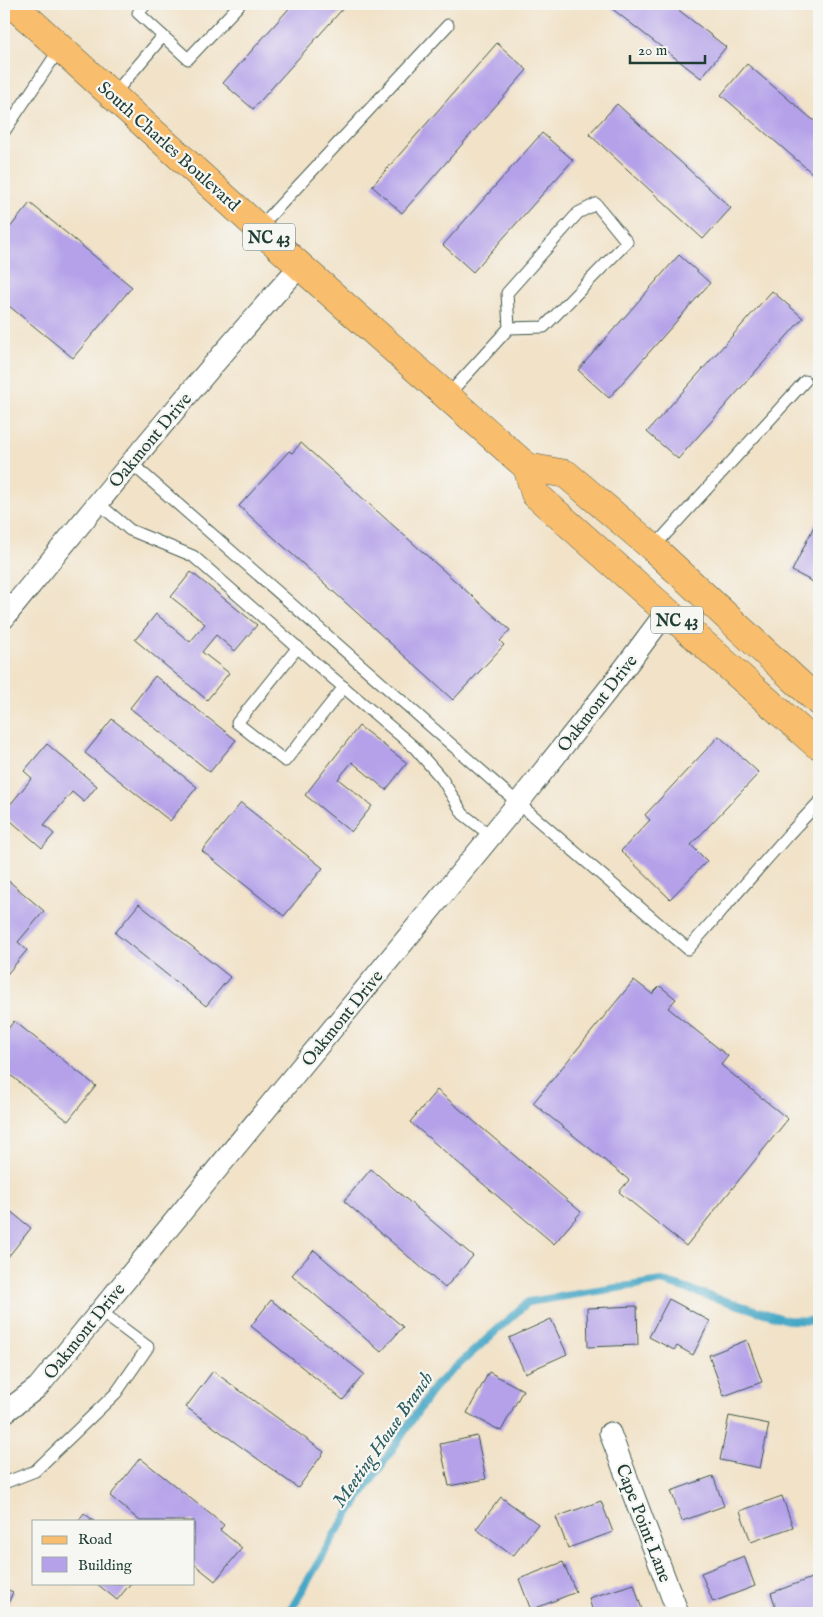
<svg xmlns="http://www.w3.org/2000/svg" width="823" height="1617" viewBox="0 0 823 1617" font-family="'IM FELL English',serif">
<rect width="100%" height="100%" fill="#f6f6f2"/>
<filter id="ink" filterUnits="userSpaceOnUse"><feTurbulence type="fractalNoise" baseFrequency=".02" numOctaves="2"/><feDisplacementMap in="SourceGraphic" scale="10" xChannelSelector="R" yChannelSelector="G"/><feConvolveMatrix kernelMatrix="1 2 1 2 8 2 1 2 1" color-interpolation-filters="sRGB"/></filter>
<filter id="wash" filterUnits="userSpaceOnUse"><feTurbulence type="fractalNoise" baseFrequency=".0096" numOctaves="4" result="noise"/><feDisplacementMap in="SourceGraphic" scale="20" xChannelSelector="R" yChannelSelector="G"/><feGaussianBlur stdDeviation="1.12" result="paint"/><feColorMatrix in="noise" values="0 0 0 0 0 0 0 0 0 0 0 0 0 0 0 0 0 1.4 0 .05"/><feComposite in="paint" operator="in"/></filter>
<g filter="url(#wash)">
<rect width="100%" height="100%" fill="#f1e2c8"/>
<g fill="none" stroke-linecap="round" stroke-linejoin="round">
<path stroke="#47a7c6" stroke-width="8" d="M289,1613L335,1534L435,1386L528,1302L661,1281L787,1320L819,1321"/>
</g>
<g id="blocks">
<g fill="#b4a1e9">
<path d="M293,4H347L253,109L223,83Z"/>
<path d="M606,4H671L726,47L701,78Z"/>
<path d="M497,43L527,70L402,213L372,186Z"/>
<path d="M747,64L819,125V179L721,95Z"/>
<path d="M617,104L731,208L703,239L589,134Z"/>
<path d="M542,133L573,160L473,272L443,245Z"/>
<path d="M30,203L132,287L73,358L4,302V235Z"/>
<path d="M679,255L710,283L609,398L578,370Z"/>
<path d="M772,291L803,318L678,459L647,432Z"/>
<path d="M301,443L510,630L500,641L504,645L453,700L239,506L289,451L292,453Z"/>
<path d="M819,516V585L792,571Z"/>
<path d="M191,572L257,625L235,651L216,635L202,652L229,673L207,700L135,640L156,614L190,642L205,624L171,597Z"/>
<path d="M155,676L236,740L210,772L130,708Z"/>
<path d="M112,719L197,787L170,821L85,753Z"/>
<path d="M359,726L407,763L386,790L352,762L338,779L372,806L351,832L305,795Z"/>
<path d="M719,736L759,773L691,845L707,861L670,899L621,851L650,820L645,815Z"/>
<path d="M47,744L97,786L84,802L72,792L44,825L54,834L42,848L4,815V812L32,778L24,771Z"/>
<path d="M241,803L323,868L284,916L202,851Z"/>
<path d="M4,877L44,911L18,942L27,950L4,978Z"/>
<path d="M139,904L230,977L206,1006L115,933Z"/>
<path d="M634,980L652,994L660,986L676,999L668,1008L728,1056L721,1065L788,1119L686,1246L619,1192L629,1180L533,1103Z"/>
<path d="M14,1021L96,1086L68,1121L4,1070V1034Z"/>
<path d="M437,1090L581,1212L554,1244L410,1122Z"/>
<path d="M371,1169L473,1256L445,1288L344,1201Z"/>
<path d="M4,1206L31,1228L4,1262Z"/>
<path d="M314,1250L403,1327L381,1352L292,1275Z"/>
<path d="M669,1299L710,1321L693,1355L677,1346L674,1350L649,1337Z"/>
<path d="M271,1300L364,1374L343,1400L251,1326Z"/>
<path d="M637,1306L638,1345L588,1347L587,1308Z"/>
<path d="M551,1319L567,1354L525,1373L509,1338Z"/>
<path d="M747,1340L762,1382L724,1396L709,1355Z"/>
<path d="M213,1371L324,1452L298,1488L186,1407Z"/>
<path d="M489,1372L523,1390L501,1431L467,1413Z"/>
<path d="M729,1416L769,1424L760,1468L720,1460Z"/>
<path d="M477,1436L486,1479L449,1486L440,1444Z"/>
<path d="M140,1458L224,1525L220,1530L242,1548L215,1581L194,1564V1521H140L110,1496Z"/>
<path d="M713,1476L724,1506L682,1521L671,1491Z"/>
<path d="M782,1496L793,1527L751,1542L740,1511Z"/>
<path d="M501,1497L538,1524L513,1556L476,1529Z"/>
<path d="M601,1501L613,1532L568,1548L556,1517Z"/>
<path d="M84,1513L94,1521H78Z"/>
<path d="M744,1556L755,1586L713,1602L701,1573Z"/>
<path d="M563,1562L576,1592L531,1610L519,1579Z"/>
<path d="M814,1577L819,1591V1609L809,1613H778L771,1593Z"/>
<path d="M96,1583H131L117,1600Z"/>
<path d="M634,1584L643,1613H593L589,1598Z"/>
<path d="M4,1588L13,1592L4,1613Z"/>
</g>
</g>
</g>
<g filter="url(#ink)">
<use href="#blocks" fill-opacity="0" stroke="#3e564a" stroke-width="1"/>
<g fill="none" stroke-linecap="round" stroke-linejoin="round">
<g stroke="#3e564a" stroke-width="13">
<g id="lane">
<path d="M146,4L138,13L188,59L240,4"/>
<path d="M113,95L163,36"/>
<path d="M4,132L61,47"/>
<path d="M259,228L448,25"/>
<path d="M447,396L509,328L507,293L578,213L596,204L627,242L544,327L509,328"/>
<path d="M131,463L518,803L688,949L788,835L819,802"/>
<path d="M98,503L130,530L193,556L321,668L414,747L442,779L463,814L491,836"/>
<path d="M653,548L805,381"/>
<path d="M298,647L237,723L285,761L344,687"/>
<path d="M4,1483L35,1471L116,1393L148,1347L100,1311"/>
</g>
</g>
<g stroke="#3e564a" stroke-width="23">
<g id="street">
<path d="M4,618C101,499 197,380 300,266"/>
<path d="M4,1413L38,1387L518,803L614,682L667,611"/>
<path d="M610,1433L678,1613"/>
</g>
</g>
<g stroke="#3e564a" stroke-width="29">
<g id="primary">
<path d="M12,4L300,266L527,467L566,474L653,548L819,702"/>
<path d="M527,467L535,494L816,744L819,745"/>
</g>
</g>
<use href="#lane" stroke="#fff" stroke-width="11"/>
<use href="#street" stroke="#fff" stroke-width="21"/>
<use href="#primary" stroke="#f9be6d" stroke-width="28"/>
</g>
</g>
<g text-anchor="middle" stroke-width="4.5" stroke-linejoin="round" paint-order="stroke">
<g fill="#f6f6f2" stroke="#60746d" stroke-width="1">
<rect x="243" y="223.5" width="52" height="27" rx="4"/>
<rect x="651" y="606.5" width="52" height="27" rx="4"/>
</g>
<g font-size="16" font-weight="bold" fill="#1f3d34">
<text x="269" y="243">NC 43</text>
<text x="677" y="626">NC 43</text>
</g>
<g font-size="18" fill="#1f3d34" stroke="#f6f6f2">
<text transform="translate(169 146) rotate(42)" y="6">South Charles Boulevard</text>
<text transform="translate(150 440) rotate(-50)" y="6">Oakmont Drive</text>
<text transform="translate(597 703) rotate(-52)" y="6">Oakmont Drive</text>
<text transform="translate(342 1018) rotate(-51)" y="6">Oakmont Drive</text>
<text transform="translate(84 1331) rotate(-51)" y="6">Oakmont Drive</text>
<text transform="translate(644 1523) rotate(69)" y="6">Cape Point Lane</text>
</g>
<g font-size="19" font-style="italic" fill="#2b5d60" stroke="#f6f6f2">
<text transform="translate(382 1439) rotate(-55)" y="7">Meeting House Branch</text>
</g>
</g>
<rect width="823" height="1617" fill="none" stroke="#f6f6f2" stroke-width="20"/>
<rect x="32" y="1520" width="162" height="65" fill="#f6f6f2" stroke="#a0aca6"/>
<rect x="42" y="1536" width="25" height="8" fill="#f9be6d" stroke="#a0aca6"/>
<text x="78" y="1544" font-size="15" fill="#1f3d34">Road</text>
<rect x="42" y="1557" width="25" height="15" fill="#b4a1e9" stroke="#a0aca6"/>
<text x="78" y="1570" font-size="15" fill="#1f3d34">Building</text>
<path d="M630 55v8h75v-8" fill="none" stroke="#1f3d34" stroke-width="2.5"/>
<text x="638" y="55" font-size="15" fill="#1f3d34" stroke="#f6f6f2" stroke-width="4" paint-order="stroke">20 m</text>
</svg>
